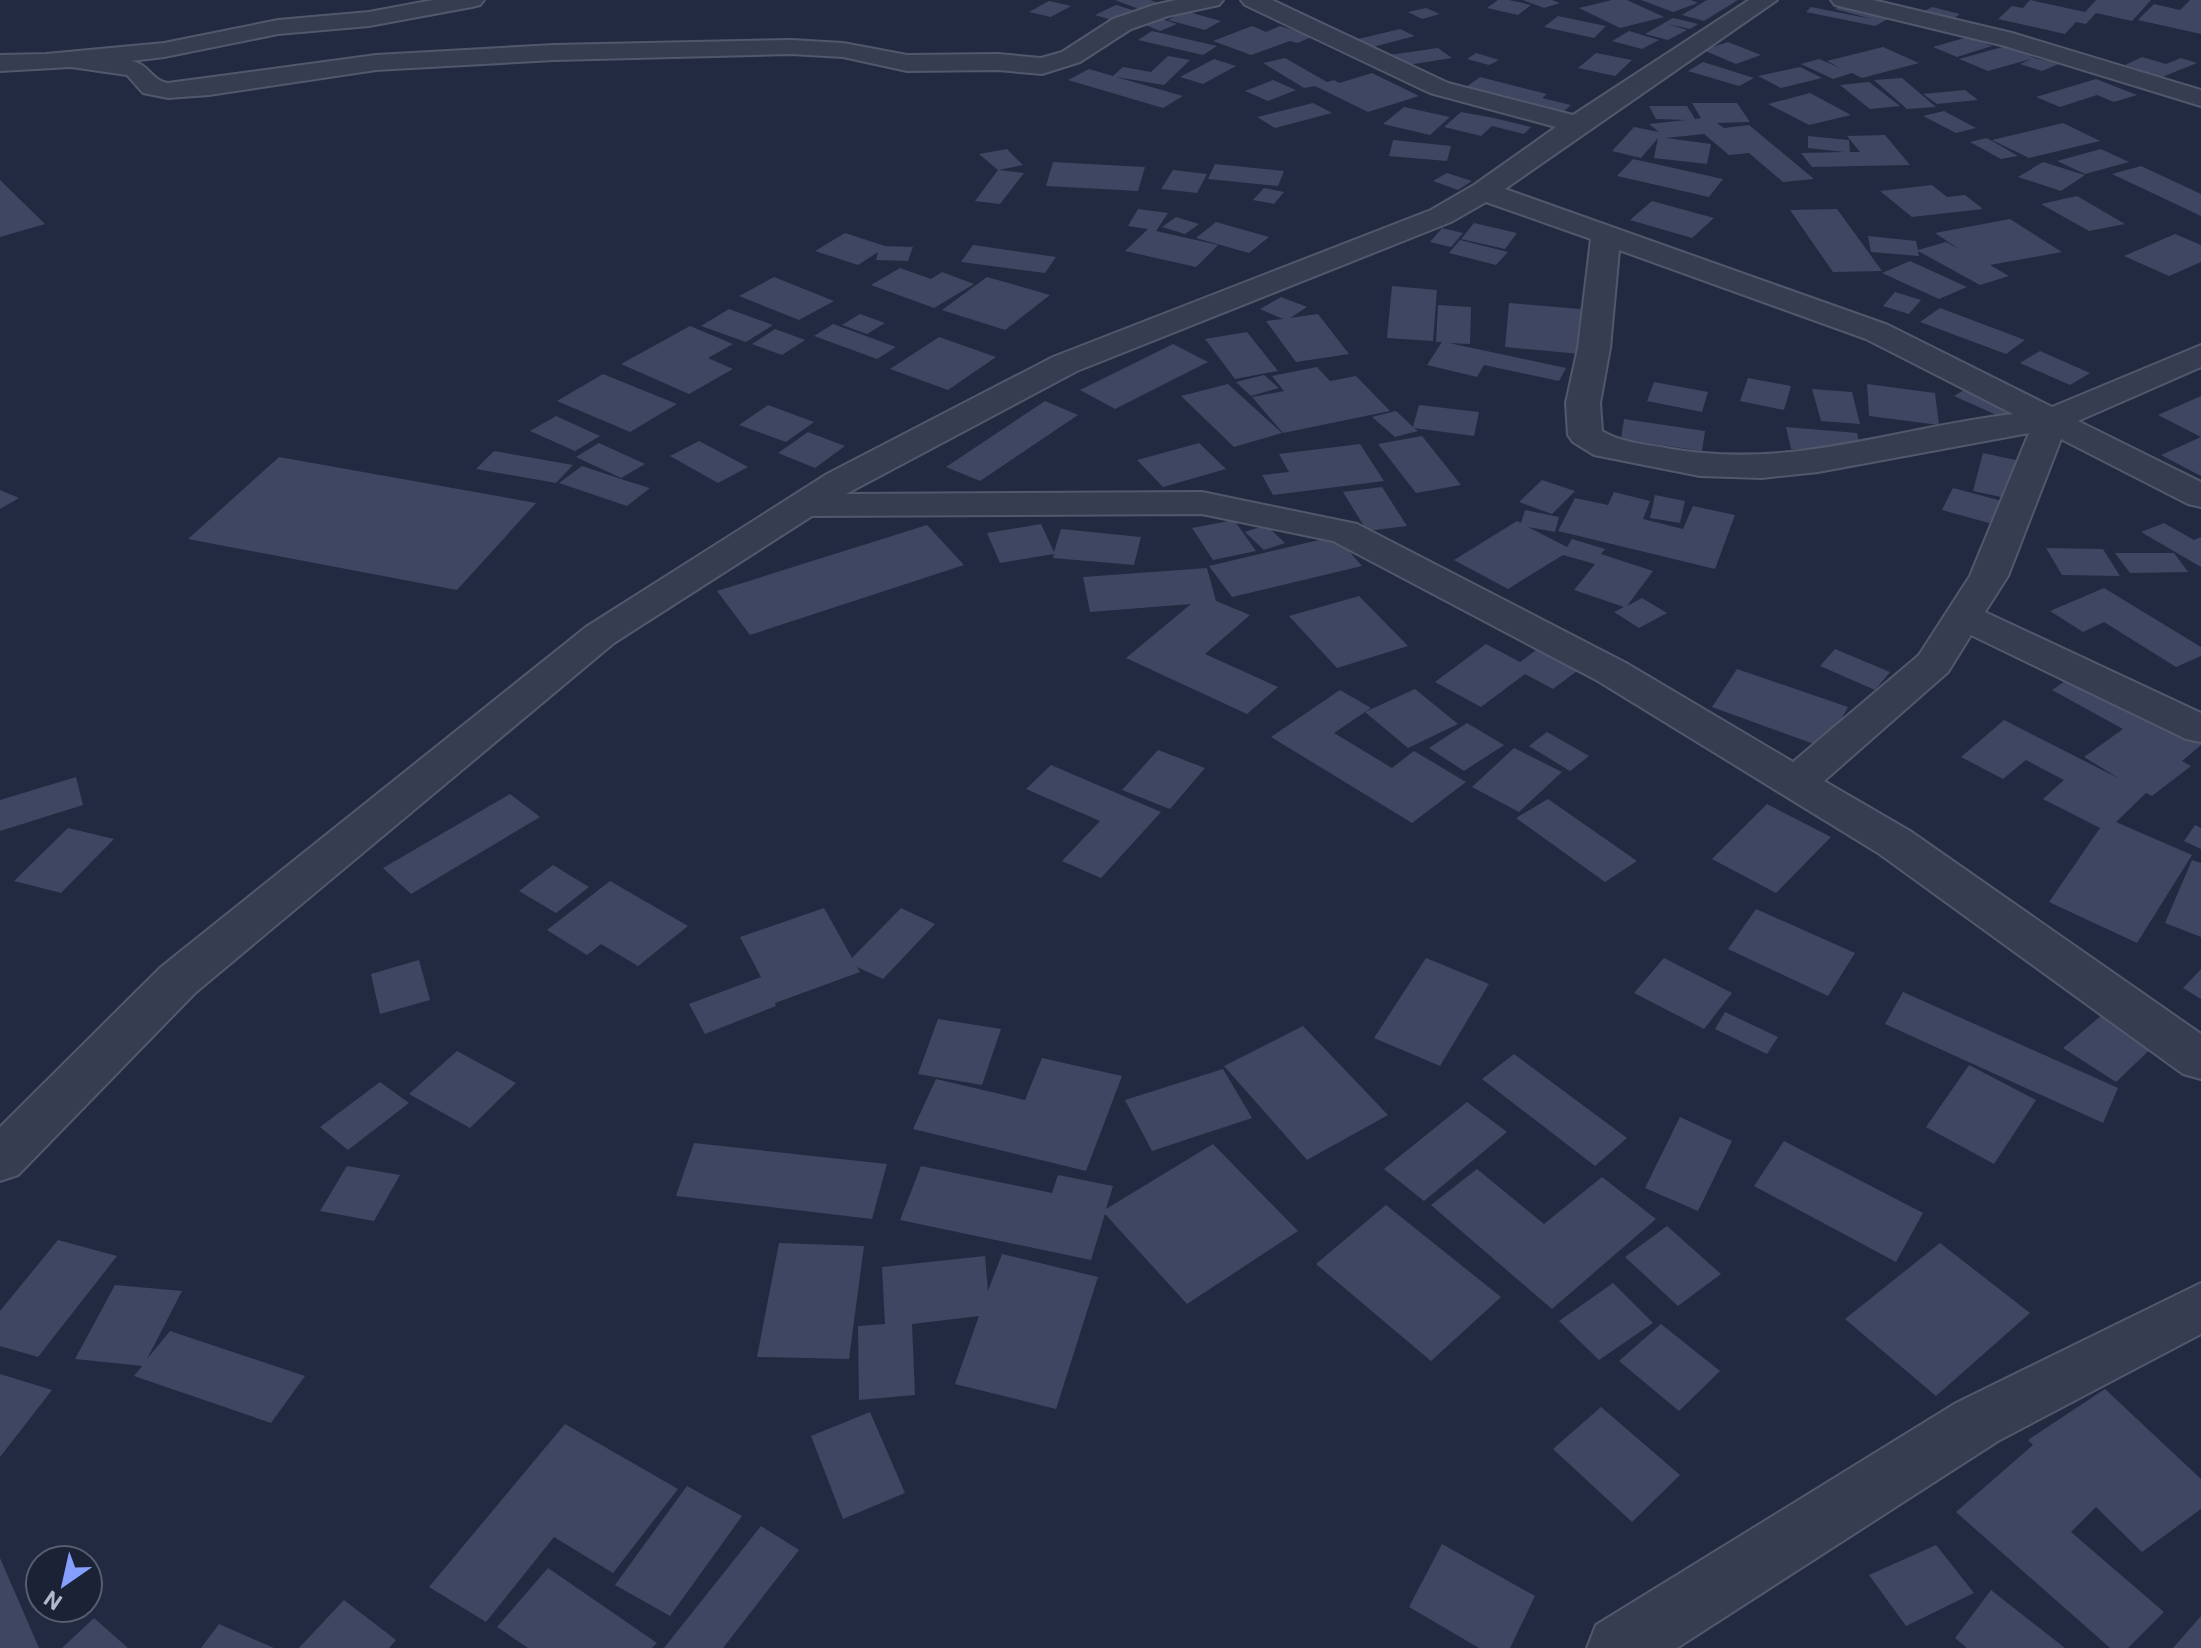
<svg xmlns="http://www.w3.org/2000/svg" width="2201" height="1648" viewBox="0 0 2201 1648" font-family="Roboto,sans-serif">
<rect width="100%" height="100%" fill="#222a41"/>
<g fill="#3e4662">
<path d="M1115,0H1150L1162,4L1144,11Z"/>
<path d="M1498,0H1509L1531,5L1518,15L1487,8Z"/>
<path d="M1523,0H1552L1560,3L1544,8Z"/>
<path d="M1612,0H1627L1664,17L1620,28L1579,8Z"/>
<path d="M1641,0H1691L1698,3L1673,12Z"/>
<path d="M1707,0H1738L1704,21L1682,15Z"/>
<path d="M2030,0L2085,12L2096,0H2151L2132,21L2096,13L2086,24L2076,22L2065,34L1998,19L2012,6L2023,8Z"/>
<path d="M2190,0H2201V34L2138,20L2154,4L2180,10Z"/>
<path d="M1049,1L1071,6L1051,17L1029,12Z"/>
<path d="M1846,3L1895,15L1875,26L1806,12L1811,7L1872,19L1835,9Z"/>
<path d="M1116,5L1139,12L1118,22L1095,15Z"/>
<path d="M1932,7L1960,14L1953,19L1925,11Z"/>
<path d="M1426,8L1440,14L1422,19L1408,12Z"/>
<path d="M1185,11L1221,21L1205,30L1168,20Z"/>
<path d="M1558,16L1606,26L1594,38L1544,27Z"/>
<path d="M1159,18L1177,24L1160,31L1143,24Z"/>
<path d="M1673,18L1698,24L1690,29L1668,24L1687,30L1668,40L1645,34Z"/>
<path d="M1252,26L1266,32L1280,26L1313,36L1298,43L1290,41L1251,55L1213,41Z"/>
<path d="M1400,29L1415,36L1369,48L1354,40Z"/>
<path d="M1152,31L1217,46L1203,55L1138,40Z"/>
<path d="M1629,31L1659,40L1642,49L1612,41Z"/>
<path d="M1968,37L1992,46L1957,57L1933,47Z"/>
<path d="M1728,42L1761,55L1736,64L1703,50Z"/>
<path d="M2006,46L2035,58L2059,64L2042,71L2020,64L2031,59L1988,71L1959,59Z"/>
<path d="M1883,47L1919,63L1862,78L1852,73L1833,79L1801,64L1819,59L1840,68L1827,61Z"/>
<path d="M1438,48L1452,58L1401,66L1389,55Z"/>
<path d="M1476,53L1499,60L1489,65L1467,59Z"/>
<path d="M1596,53L1632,60L1615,76L1578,68Z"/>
<path d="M1168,56L1190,60L1164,85L1116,77L1183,96L1163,108L1068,80L1089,69L1113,76L1123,67L1151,72Z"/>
<path d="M2142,57L2166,64L2181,58L2197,63L2162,77L2125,65Z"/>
<path d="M1285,58L1327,82L1334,80L1339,83L1372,73L1419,96L1368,112L1315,86L1304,88L1263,63Z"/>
<path d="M1214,59L1236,66L1203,84L1180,77Z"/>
<path d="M1703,62L1754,78L1739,86L1688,71Z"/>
<path d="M1800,67L1822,78L1781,88L1758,76Z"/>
<path d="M1480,77L1547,94L1542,98L1571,105L1563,112L1466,87Z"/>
<path d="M1902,78L1936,107L1907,109L1874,80Z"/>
<path d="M2096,79L2137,95L2114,102L2097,95L2060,107L2036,97Z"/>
<path d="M1273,80L1296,90L1268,101L1245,91Z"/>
<path d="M1869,82L1900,106L1870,109L1840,85Z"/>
<path d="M1965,90L1978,100L1937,104L1923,94Z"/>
<path d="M1810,93L1851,115L1809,125L1768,104Z"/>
<path d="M1313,103L1332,113L1275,128L1257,117Z"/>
<path d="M1692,103H1737L1750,122L1717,123L1724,128L1749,125L1814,179L1783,182L1749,153L1729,155L1704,134L1666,138L1711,144L1707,164L1654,158L1658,138L1641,158L1612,151L1634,127L1659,132L1649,124L1686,120L1656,119L1649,106H1687L1695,119L1701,118Z"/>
<path d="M1404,107L1450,117L1430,135L1383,124Z"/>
<path d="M1944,111L1976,128L1956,133L1923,116Z"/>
<path d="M1461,112L1494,118L1531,127L1524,134L1492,126L1481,136L1444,127Z"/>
<path d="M2063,123L2100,141L2029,158L1992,140Z"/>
<path d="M1885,135L1910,165L1812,167L1801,153L1844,152L1808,148V136L1849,140L1850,152H1860L1847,136Z"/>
<path d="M1987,138L2018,156L2001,159L1970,142Z"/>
<path d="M1393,140L1451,146L1447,161L1389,156Z"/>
<path d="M1007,149L1023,165L999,170L1024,173L1000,204L975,201L998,170L979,154Z"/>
<path d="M2101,149L2129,162L2085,174L2057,161Z"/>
<path d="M1633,159L1723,179L1709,197L1617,176Z"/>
<path d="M1053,162L1145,167L1138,191L1046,186Z"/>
<path d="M2043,162L2078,173L2085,175L2061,191L2018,177Z"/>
<path d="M1215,164L1284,171L1278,186L1208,179Z"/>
<path d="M2141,166L2201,194V216L2112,174Z"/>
<path d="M1173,170L1207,174L1197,193L1161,189Z"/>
<path d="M1447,173L1472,181L1458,190L1433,181Z"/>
<path d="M0,180L45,224L0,237Z"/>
<path d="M1932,185L1947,197L1965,195L1983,209L1912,217L1880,191Z"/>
<path d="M1264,188L1284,192L1274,204L1253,200Z"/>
<path d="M2077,196L2125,224L2089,231L2041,204Z"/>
<path d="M1652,201L1714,218L1692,238L1630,220Z"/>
<path d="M1138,209L1168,213L1156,231L1218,245L1196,267L1125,251L1148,229L1128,226Z"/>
<path d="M1837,209L1882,271L1833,272L1790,210Z"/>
<path d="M1176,217L1199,224L1185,234L1162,227Z"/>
<path d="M2010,219L2062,252L1990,265L2009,276L1980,285L1918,251L1919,256L1871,252L1868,236L1916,241L1918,250L1946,242L1959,249L1935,233Z"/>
<path d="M1216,222L1269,237L1249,253L1196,238Z"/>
<path d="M1474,223L1517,233L1505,249L1461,239Z"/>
<path d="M1442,228L1463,233L1451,247L1430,242Z"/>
<path d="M845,233L885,246L913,247L908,261L876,260L878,252L858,265L815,251Z"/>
<path d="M2175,234L2201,245V262L2169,276L2124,256Z"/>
<path d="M1460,240L1508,252L1496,265L1449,253Z"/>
<path d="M973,245L1056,257L1045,273L961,262Z"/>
<path d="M1910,261L1967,287L1939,299L1882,273Z"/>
<path d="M900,268L931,279L942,272L974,284L934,308L871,285Z"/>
<path d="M774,277L834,301L799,320L739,296Z"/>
<path d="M987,277L1050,295L1005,330L942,310Z"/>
<path d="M1392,286L1437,290L1433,341L1387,338Z"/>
<path d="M1895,292L1921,300L1909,314L1883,306Z"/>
<path d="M1281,297L1307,307L1290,318L1318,314L1349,354L1296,362L1266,321L1283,319L1260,309Z"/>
<path d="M1509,303L1592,310L1591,355L1505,347Z"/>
<path d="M1438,305L1471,307L1470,344L1449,343L1566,368L1559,381L1484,365L1477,377L1427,365L1442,342H1436Z"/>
<path d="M1940,308L2025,340L2006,354L1920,322Z"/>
<path d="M729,309L773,325L746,342L701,326Z"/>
<path d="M860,314L885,323L867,334L842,325Z"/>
<path d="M833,324L896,347L877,359L814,336Z"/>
<path d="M690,326L733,344L708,358L733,369L689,394L621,364Z"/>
<path d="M775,329L805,340L782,355L752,344Z"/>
<path d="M1247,332L1278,371L1235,379L1205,339Z"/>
<path d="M939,337L996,357L948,390L890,369Z"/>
<path d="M1173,344L1208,362L1115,409L1080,390Z"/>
<path d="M2040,351L2090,373L2070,385L2020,363Z"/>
<path d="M1317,367L1330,381L1356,376L1390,411L1283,433L1252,397L1284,391L1272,376Z"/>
<path d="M603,374L677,404L630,432L557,401Z"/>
<path d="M1264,375L1279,388L1251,396L1236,382Z"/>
<path d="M1748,378L1791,386L1784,410L1740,401Z"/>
<path d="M1654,382L1708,392L1702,412L1647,401Z"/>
<path d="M1228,384L1282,433L1234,447L1181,396Z"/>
<path d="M1867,384L1935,393L1939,425L1869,416Z"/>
<path d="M1974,384L2029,409L2010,421L1954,396Z"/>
<path d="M1812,389L1852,392L1860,424L1821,421Z"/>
<path d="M2201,396V476L2161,455L2201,437L2158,415Z"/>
<path d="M1045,401L1078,415L980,481L946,467Z"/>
<path d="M768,405L814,422L786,442L739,425Z"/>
<path d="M1419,405L1479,412L1474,436L1414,428L1418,431L1395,437L1372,417L1396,411L1413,427Z"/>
<path d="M556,416L600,436L575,451L530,431Z"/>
<path d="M1624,419L1705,431L1702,451L1621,439Z"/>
<path d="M1786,427L1857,433L1862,455L1791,449Z"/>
<path d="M808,432L845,446L815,468L778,453Z"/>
<path d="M1422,436L1461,485L1416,493L1378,444Z"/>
<path d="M699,441L748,467L718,483L670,456Z"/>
<path d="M599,443L645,464L621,478L576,457Z"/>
<path d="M1199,443L1226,469L1163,487L1137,460Z"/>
<path d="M1360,444L1384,481L1273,495L1262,475L1289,472L1279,454Z"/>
<path d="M494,451L573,465L556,483L476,469Z"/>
<path d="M1983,453L2025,462L2015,500L1973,491Z"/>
<path d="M279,457L536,503L457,590L188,539Z"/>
<path d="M582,466L624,480L650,488L627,506L559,483Z"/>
<path d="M1542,480L1575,491L1552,514L1519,502Z"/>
<path d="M1382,487L1407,526L1367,531L1343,492Z"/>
<path d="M1953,488L2017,505L2007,528L1942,510Z"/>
<path d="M0,490L19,498L0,509Z"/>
<path d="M1614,492L1650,501L1643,519L1683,529L1693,506L1735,515L1715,569L1558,531L1575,498L1608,505Z"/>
<path d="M1655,495L1685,501L1680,523L1650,518Z"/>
<path d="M1525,510L1559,517L1555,532L1528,527L1567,547L1572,539L1605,549L1601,554L1653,571L1627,606L1642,598L1667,613L1639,628L1614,612L1624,607L1574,590L1595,564L1563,555L1508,589L1454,560L1517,521L1521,523Z"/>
<path d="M1234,520L1256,551L1213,560L1192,528Z"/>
<path d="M2164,523L2194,540L2201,537V567L2141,532Z"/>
<path d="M1041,524L1054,552L1061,529L1141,537L1134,565L1053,558L1054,554L1000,563L987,533Z"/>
<path d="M927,525L964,565L750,635L717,591Z"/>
<path d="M1266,525L1285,543L1264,550L1245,532Z"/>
<path d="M1336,536L1362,566L1232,597L1209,566Z"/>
<path d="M2046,548L2103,549L2120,576L2062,575Z"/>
<path d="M2115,553H2174L2188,572L2130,573Z"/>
<path d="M1207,568L1216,601L1250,615L1205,654L1278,687L1247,714L1126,658L1191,604L1090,612L1083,577Z"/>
<path d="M2104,588L2201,647V656L2176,667L2104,622L2083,632L2050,611Z"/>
<path d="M1359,596L1408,646L1337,668L1289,616Z"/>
<path d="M1486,644L1520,662L1540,647L1581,668L1553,689L1525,674L1481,707L1435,682Z"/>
<path d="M1835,649L1890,672L1875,690L1820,666Z"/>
<path d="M1737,669L1848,707L1825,748L1712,707Z"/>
<path d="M2077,673L2201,738V745L2182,761L2191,766L2152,796L2146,793L2116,822L2192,855L2137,943L2049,902L2100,828L2043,799L2064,780L2026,760L2003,779L1961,757L2004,720L2120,779L2084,757L2123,729L2052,690Z"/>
<path d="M1415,689L1458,724L1408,748L1365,712Z"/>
<path d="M1340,690L1371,708L1334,733L1392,768L1414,751L1466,782L1412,823L1271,737Z"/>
<path d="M1467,723L1504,745L1464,771L1429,748Z"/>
<path d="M1547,732L1589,756L1570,771L1529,746Z"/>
<path d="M1514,748L1562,772L1519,812L1472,787Z"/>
<path d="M1158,750L1205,768L1170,809L1122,790Z"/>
<path d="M1051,765L1161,812L1101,878L1062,861L1100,821L1026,789Z"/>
<path d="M76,777L83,805L0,831V800Z"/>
<path d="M510,794L540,817L411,894L383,868Z"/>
<path d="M1548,799L1637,861L1605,882L1516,818Z"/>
<path d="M1767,804L1831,837L1776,893L1712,859Z"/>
<path d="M2195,825L2201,828V849L2184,841Z"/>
<path d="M68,828L114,839L61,893L14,881Z"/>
<path d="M2192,860L2201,863V937L2165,923Z"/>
<path d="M553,865L589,887L556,913L519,891Z"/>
<path d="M610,881L688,926L638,966L601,944L587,955L547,930Z"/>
<path d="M824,908L852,958L901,908L935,924L883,979L857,967L860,972L775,1003L776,1006L705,1034L689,1004L761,977L740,937Z"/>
<path d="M1756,909L1855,953L1828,996L1728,949Z"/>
<path d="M1426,958L1489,984L1440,1066L1374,1038Z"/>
<path d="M1664,958L1732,993L1704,1029L1634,993Z"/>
<path d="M419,960L430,1000L380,1014L371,974Z"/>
<path d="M2201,969V999L2183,988Z"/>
<path d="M1903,992L2118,1088L2103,1123L1885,1024Z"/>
<path d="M2109,1009L2160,1040L2116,1082L2063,1048Z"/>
<path d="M1725,1012L1778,1037L1767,1054L1715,1029Z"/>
<path d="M938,1019L1001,1029L982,1085L918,1074Z"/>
<path d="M1303,1026L1388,1115L1307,1160L1224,1066Z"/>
<path d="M457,1051L516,1083L470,1128L409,1094Z"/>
<path d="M1514,1054L1627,1138L1595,1166L1482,1079Z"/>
<path d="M1042,1058L1122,1076L1086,1171L913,1129L936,1079L1025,1100Z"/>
<path d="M1969,1065L2036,1100L1994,1164L1926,1127Z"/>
<path d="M1223,1069L1252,1118L1152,1151L1125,1100Z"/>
<path d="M380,1082L409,1103L348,1150L320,1127Z"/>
<path d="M1467,1102L1507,1132L1424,1201L1384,1169Z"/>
<path d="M1680,1117L1732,1141L1698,1211L1645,1188Z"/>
<path d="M1784,1141L1923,1213L1896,1262L1754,1186Z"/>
<path d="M694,1143L887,1164L872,1219L676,1196Z"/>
<path d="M1213,1144L1298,1231L1187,1304L1105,1214L1091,1260L900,1220L921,1166L1052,1193L1058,1175L1113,1186L1106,1209Z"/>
<path d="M347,1166L400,1175L374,1221L320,1211Z"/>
<path d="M1477,1169L1544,1224L1602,1177L1656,1219L1552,1309L1431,1205Z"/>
<path d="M1386,1205L1501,1297L1431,1361L1316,1264Z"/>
<path d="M1667,1226L1721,1274L1678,1306L1625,1257Z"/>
<path d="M58,1240L117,1256L38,1357L0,1346V1311Z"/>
<path d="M779,1243L864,1246L849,1359L757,1357Z"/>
<path d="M1940,1243L2030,1313L1936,1396L1845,1319Z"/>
<path d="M1002,1254L1098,1277L1056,1409L955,1384L979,1316L912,1324L915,1395L859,1400L858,1326L885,1324L882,1267L985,1256L988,1291Z"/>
<path d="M1613,1283L1653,1323L1599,1360L1559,1321Z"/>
<path d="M115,1285L182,1291L147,1359L170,1331L305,1376L271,1423L134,1376L142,1366L75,1359Z"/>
<path d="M1661,1324L1720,1371L1679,1411L1619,1361Z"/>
<path d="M0,1374L52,1390L0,1457Z"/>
<path d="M2105,1389L2201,1479V1509L2142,1552L2096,1507L2071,1532L2164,1612L2128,1648H2110L1956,1512L2033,1445L2028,1440Z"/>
<path d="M1601,1407L1680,1475L1632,1522L1553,1449Z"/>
<path d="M870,1412L905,1493L843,1519L811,1436Z"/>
<path d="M565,1424L678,1489L613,1573L554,1537L486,1622L429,1587Z"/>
<path d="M687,1486L742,1516L670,1616L615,1585Z"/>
<path d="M761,1526L799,1550L723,1648H664Z"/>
<path d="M1442,1544L1535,1596L1510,1648H1479L1409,1607Z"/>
<path d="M1936,1545L1974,1593L1906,1626L1869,1575Z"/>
<path d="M0,1558L39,1648H0Z"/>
<path d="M548,1568L657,1643L652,1648H528L497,1627Z"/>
<path d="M1991,1590L2065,1648H1967L1955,1638Z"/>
<path d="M344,1600L396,1640L389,1648H299Z"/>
<path d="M2201,1616V1648H2173Z"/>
<path d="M94,1618L128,1648H62Z"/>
<path d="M219,1624L274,1648H201Z"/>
</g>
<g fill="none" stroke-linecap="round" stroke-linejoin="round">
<g stroke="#52586c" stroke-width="4">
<g id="minor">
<path d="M433,0H484L480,5L472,7L369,26L278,34L164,57L131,61C150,64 150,80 168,83L376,55L554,45L791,40L843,43L907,55L998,54L1041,58L1062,52L1113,19L1154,5L1176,0H1223L1219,5L1168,16L1131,29L1080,62L1042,74L998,70L907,71L843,57L791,54L554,60L376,70L209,95L168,98L143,93L127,75L71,67L0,71V55L46,54L164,43L278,20L369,12Z"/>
<path d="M1241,0H1272L1448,83L1573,115L1749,0H1777L1505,189L1888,325L2052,407L2201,345V367L2078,421L2201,482V507L2188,504L2061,439L2008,576L1985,612L2201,713V742L2186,739L1971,635L1948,672L1824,781L1910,831L2201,1034V1079L2183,1074L1878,853L1598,681L1333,541L1202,514L812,516L614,643L195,993L18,1175L0,1181V1127L161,967L586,627L827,474L1053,357L1431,210L1474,185L1556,127L1430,93L1245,5ZM1486,202L1591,239L1578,348L1566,403L1568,435L1573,442L1594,455L1700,476L1762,478L1818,472L2029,433L1970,576L1919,655L1793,762L1626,663L1357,524L1202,492L846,494L1077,371L1451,222ZM1619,250L1866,339L2013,414C1893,428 1790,471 1666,448C1644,444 1622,443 1602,431L1600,403L1610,348Z"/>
<path d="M1831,0H1873L2012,33L2201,90V106L2005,46L1835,5Z"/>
<path d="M2201,1283V1334L1998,1441L1677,1648H1587L1596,1625L1956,1403Z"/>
</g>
</g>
<use href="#minor" fill="#373d51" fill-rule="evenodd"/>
</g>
<g transform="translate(64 1584) rotate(214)"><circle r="38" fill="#1c2236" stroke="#585e72" stroke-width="2"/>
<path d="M0-6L14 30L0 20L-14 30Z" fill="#859fff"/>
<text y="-12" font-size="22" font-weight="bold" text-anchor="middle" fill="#b3b8cc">N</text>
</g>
</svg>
